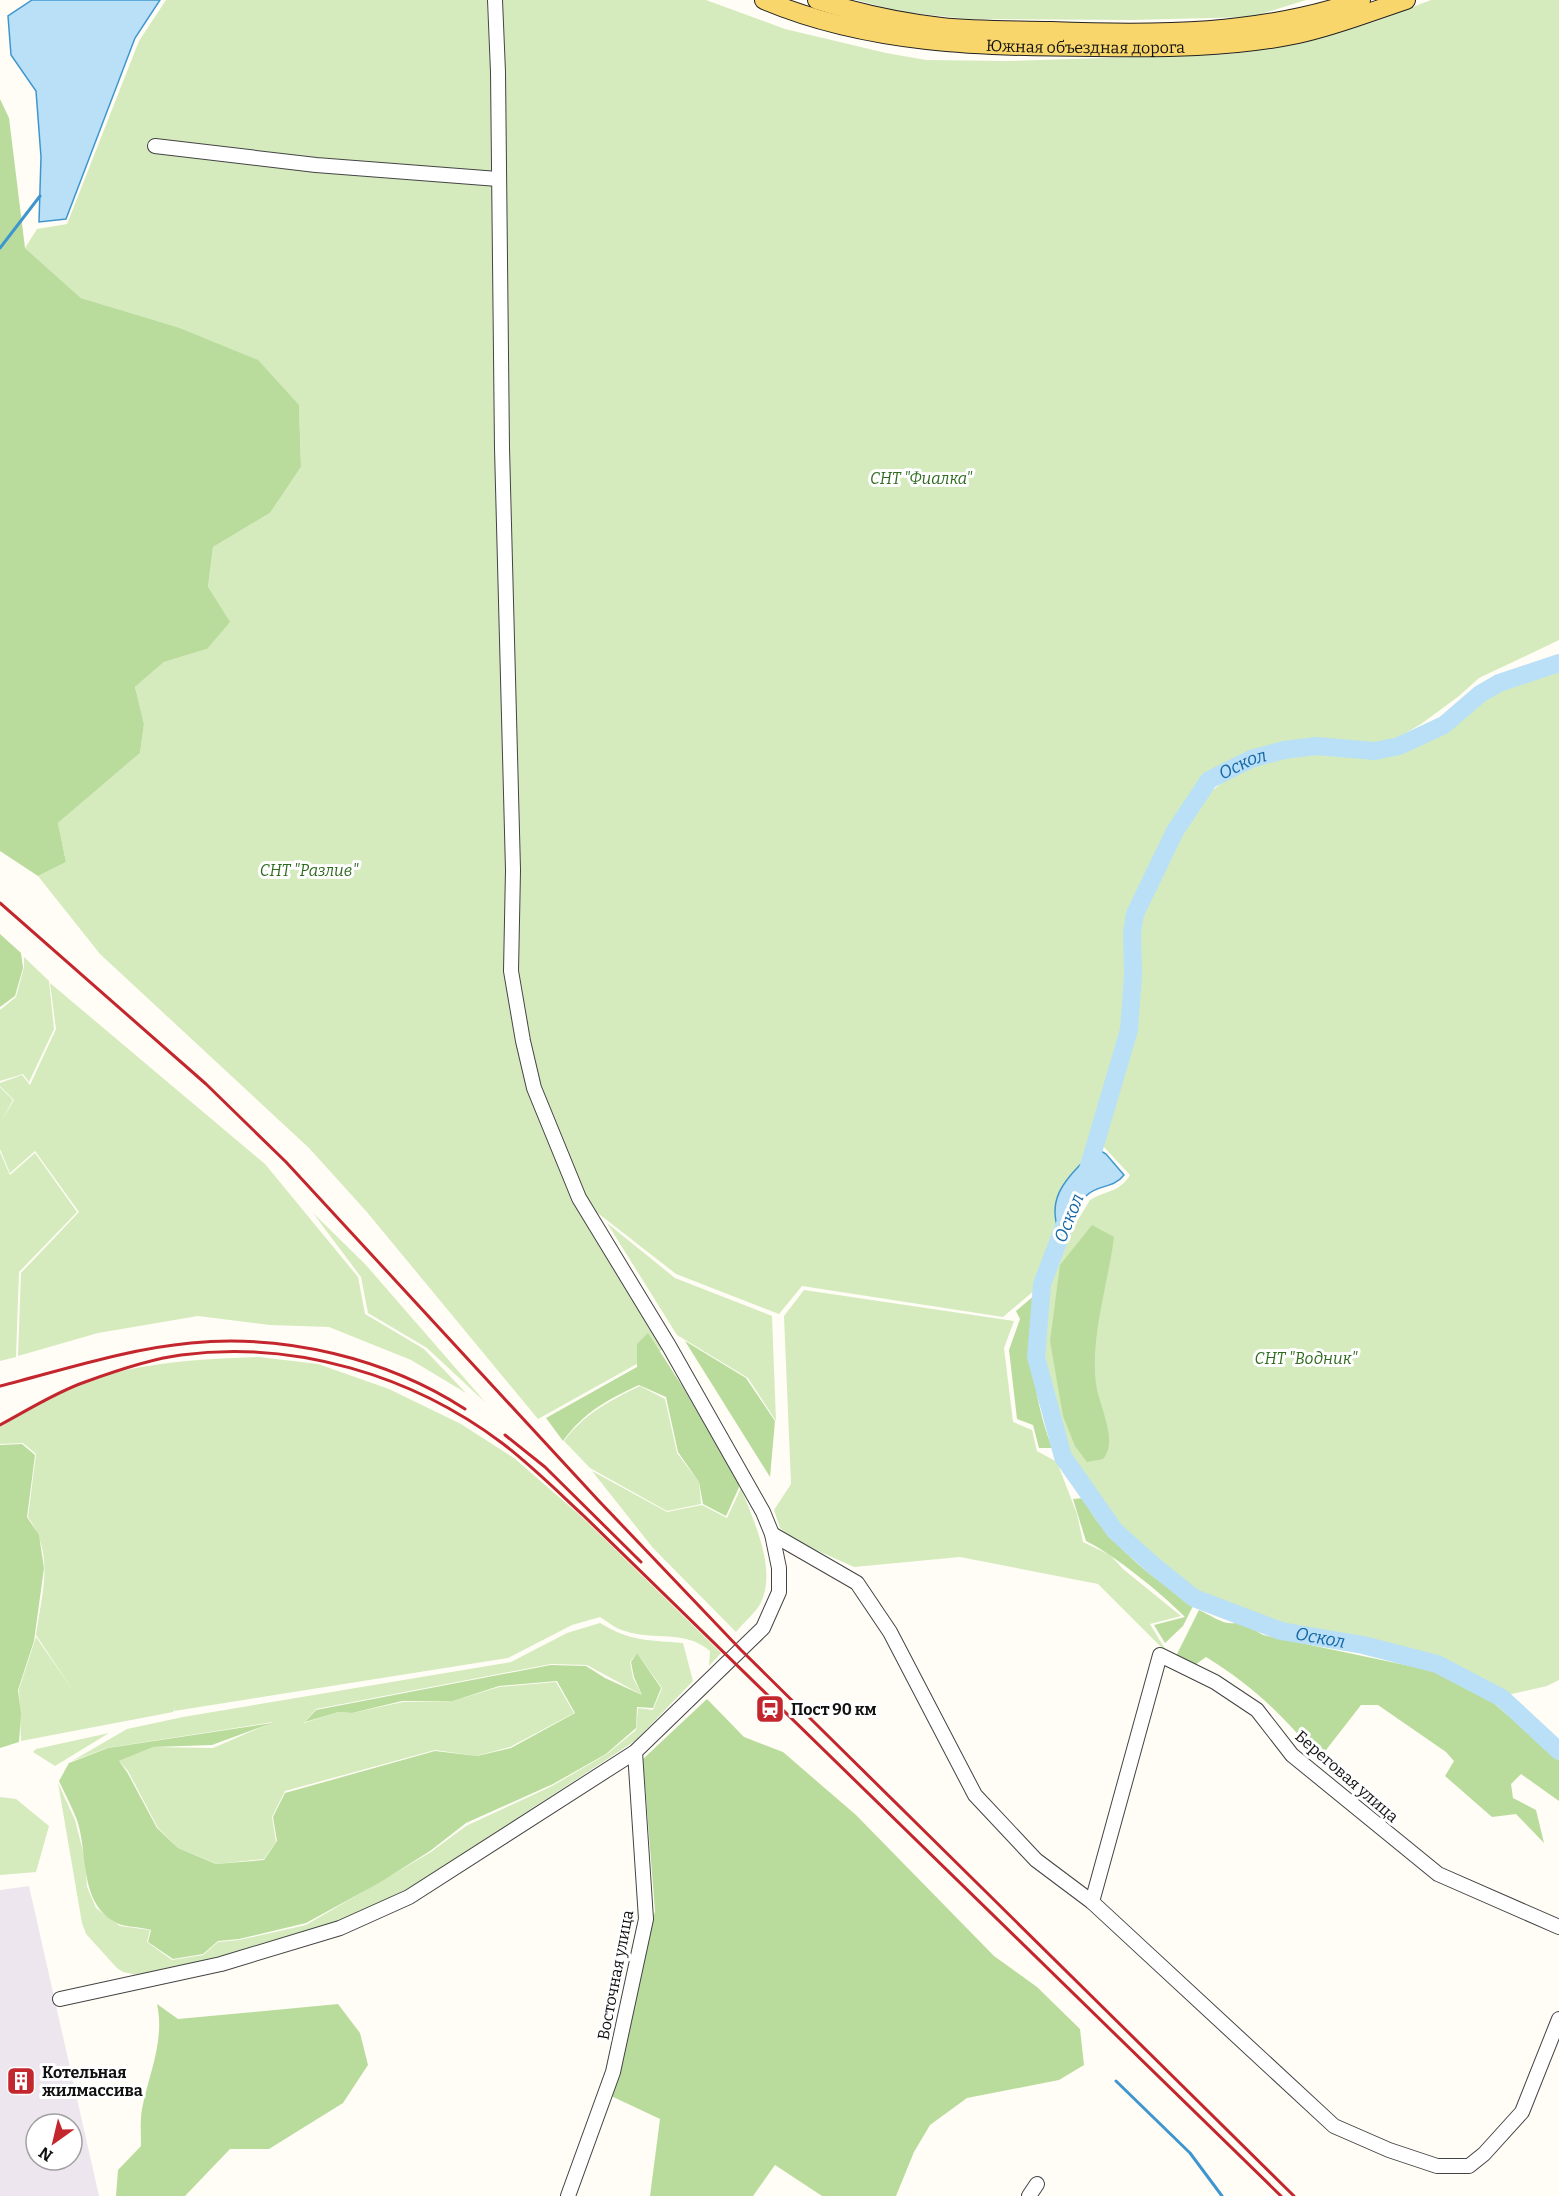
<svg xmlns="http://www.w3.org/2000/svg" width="1559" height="2196" viewBox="0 0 1559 2196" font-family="Bitter,serif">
<rect width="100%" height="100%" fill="#fffdf5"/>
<path fill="#eee6ef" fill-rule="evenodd" d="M29,1886L99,2196H0V1890ZM36,2124H72V2160H36Z"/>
<g fill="#d5ebbd">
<path d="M166,0H487L499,260L501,0H706L785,29L886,53L926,60L1006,61L1231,54L1302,43L1374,22L1431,0H1559V640L1479,678L1459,696L1421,724L1375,751L1316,746L1284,750L1251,759L1209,780L1175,831L1135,914L1132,932L1133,975L1129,1030L1094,1154L1042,1284L1003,1317L802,1286L779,1314L676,1274L581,1200L669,1346L538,1419L366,1211L309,1148L100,954L38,876L66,862L58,823L140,753L144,724L135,687L164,662L207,649L208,587L213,547L270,513L301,467L299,405L177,327L81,298L25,248L37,229L67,224L139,41Z"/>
<path d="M856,0H1306L1251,17L1132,20L968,19L902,12Z"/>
<path d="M1559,669V1680L1547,1686L1503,1696L1438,1660L1364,1641L1283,1627L1197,1594L1176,1580L1136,1545L1105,1513L1066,1458L1040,1358L1048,1275L1063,1238L1076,1223L1090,1200C1106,1190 1119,1193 1130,1175L1102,1145L1134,1032L1138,975L1136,934L1140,917L1178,834L1204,797L1227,779L1254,766L1286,757L1315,753L1375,759L1430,741L1501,689Z"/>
<path d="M24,957L49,981L54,1029L29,1082L23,1074L0,1081V1010L16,997L24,967Z"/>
<path d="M50,983L265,1164L358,1277L365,1314L424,1349L466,1393L411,1360L329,1327L270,1325L198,1316L98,1333L18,1356L21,1273L79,1212L35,1151L10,1173L0,1149V1087L13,1100L1,1121L14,1100L0,1086V1083L22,1075L30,1085L56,1029Z"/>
<path d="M0,1152L10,1175L35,1153L77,1212L19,1272L16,1357L0,1361Z"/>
<path d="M313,1213L365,1264L486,1403L427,1348L368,1313L361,1277Z"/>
<path d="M607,1223L675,1278L772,1316L776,1421L748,1378L677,1335Z"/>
<path d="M804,1290L1014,1321L1004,1348L1013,1422L1032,1430L1037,1451L1057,1462L1077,1514L1083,1542L1110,1555L1123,1569L1181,1616L1150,1624L1168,1654L1098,1584L960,1557L854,1567L796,1541L780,1528L774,1510L791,1484L784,1316Z"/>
<path d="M259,1357L318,1364L389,1389L461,1424L514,1458L582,1517L721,1653L709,1666L710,1651C684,1629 655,1641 625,1631C616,1629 608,1622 600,1617L572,1625L508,1658L174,1711L176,1706L173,1712L21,1741L19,1689L36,1637L74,1692L36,1635C42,1592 55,1555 28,1517L36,1454L23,1443L0,1444V1427C23,1414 47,1397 73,1386C130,1363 198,1359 259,1357Z"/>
<path d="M640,1386L665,1399L677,1453L699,1482L701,1504L667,1511L590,1468L564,1441C584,1414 609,1401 640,1386Z"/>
<path d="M592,1471L667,1512L702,1505L727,1518L741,1488C753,1520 776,1566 762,1600C758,1611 743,1623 736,1632L653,1548Z"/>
<path d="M600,1623C632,1642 648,1640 683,1643L693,1681L635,1741L413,1886L341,1921L300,1937L193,1965L137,1975L123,1972L117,1968L86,1934L82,1923L58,1783L75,1820L85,1859L87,1887L96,1908L120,1926L150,1930L147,1942L172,1960L203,1955L218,1942L239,1940L306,1925L431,1852L466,1826L552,1786L607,1754L636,1730L638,1708L653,1710L662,1688L637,1653L630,1662L633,1678L642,1695L587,1665L551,1664L316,1709L304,1723L339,1712L352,1713L403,1702L453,1701L499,1687L556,1682L574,1713L510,1747L476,1756L435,1750L285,1791L272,1817L276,1842L264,1859L217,1864L178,1848L158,1828L128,1771L119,1761L152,1747L213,1748L273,1722L107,1748L72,1761L127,1729L183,1717L511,1662L567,1633Z"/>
<path d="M109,1733L55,1766L33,1752L36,1749Z"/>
<path d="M0,1797L16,1799L49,1826L36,1872L0,1875Z"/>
</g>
<g fill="#b9dc9c">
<path d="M0,99L9,118L25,248L81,298L177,327L258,360L299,405L301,467L270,513L213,547L208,587L230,622L207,649L164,662L135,687L144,724L140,753L58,823L66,862L38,876L0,851Z"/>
<path d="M0,934L21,953L23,968L15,996L0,1007Z"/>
<path d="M1092,1225L1114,1237C1108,1285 1090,1336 1096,1384C1099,1407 1119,1440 1103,1459L1087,1462L1075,1446L1063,1416L1050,1341L1060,1265Z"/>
<path d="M1036,1294C1029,1352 1032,1394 1052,1448H1039L1033,1425L1017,1419L1009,1350L1020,1319L1016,1311Z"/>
<path d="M648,1333L684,1389L740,1485L726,1516L703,1504L699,1482L678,1452L666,1397L639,1385C607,1400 584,1412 563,1441L546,1418L637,1367V1344Z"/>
<path d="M685,1341L746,1378L775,1421L770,1477Z"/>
<path d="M22,1444L35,1455L27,1517L39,1535L44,1568L34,1641L18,1690L21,1714L19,1742L0,1748V1445Z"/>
<path d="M1084,1498C1096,1533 1161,1587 1194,1604L1183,1626L1165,1643L1154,1625L1185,1617C1161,1593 1116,1556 1086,1541L1073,1499Z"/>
<path d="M1199,1610C1213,1616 1224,1627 1240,1622L1263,1635L1429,1670L1481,1692L1559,1760V1801L1521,1774L1511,1784L1513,1798L1536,1810L1544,1843L1516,1814L1492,1817L1445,1776L1454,1761L1446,1752L1378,1705H1361L1319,1759C1284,1716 1253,1686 1206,1657L1195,1665L1176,1656Z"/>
<path d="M637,1653L661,1688L653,1708L637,1707L636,1728L606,1754L553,1784L466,1823L430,1851L379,1883L306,1923L239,1939L218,1941L203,1954L173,1959L148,1942L151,1930C141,1927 126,1927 119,1924C78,1905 89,1856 77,1820C72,1807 65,1794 59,1781L69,1763L108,1748L272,1723L212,1745L153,1747L119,1761L127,1772L157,1828L178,1848L216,1864L264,1860L277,1841L273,1817L285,1793L435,1751L477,1756L511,1748L575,1713L557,1681L499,1686L453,1701H402L352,1713L339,1712L305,1722L316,1710L551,1665L586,1666L605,1678L642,1695L634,1677L631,1662Z"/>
<path d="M707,1699L744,1737L783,1752L856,1815L994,1956L1037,1987L1080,2029L1084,2065L1059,2080L967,2098L930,2125L914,2152L896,2196H822L775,2165L753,2196H650L660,2119L609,2095L655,1911L643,1759Z"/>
<path d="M157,2004L178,2019L338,2004L360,2033L368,2065L343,2103L269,2149H230L185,2196H116L118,2170L141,2146C141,2134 140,2121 142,2109C149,2073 165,2041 157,2004Z"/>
</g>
<g fill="#b9e0f7" stroke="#3f96cf" stroke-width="1.5">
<path d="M32,0H160L135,38L66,219L39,222L41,157L36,91L11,55L8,16Z"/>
<path d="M1096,1148L1106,1154L1124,1175C1113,1189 1099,1184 1087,1195C1080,1201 1080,1208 1076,1216C1072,1223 1066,1229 1060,1234C1043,1194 1072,1175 1096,1148Z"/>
</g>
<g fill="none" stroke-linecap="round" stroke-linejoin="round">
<g stroke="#3f96cf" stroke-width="3">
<path d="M0,248L40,196"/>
<path d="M1116,2081L1190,2153L1222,2196"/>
</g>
<g stroke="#b9e0f7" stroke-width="18">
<path id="s1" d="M1088,1169L1129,1030L1133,975L1132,932L1135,914L1175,831L1209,780L1251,759L1284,750L1316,746L1375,751L1399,746L1444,725L1480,694L1499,683L1559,663"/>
<path id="s2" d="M1070,1211L1042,1284L1036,1357L1063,1457L1115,1531L1153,1565L1194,1598L1281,1631L1363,1645L1437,1664L1502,1698L1559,1751"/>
</g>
<g stroke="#444" stroke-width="16">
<g id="minor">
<path d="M155,146L316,165L498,179"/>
<path d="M772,1534L857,1583L890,1632L975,1795L1036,1860L1092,1902L1334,2126L1389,2150L1437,2166H1469L1484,2154L1522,2112L1559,2019"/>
<path d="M1092,1902L1160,1655L1215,1682L1257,1710L1292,1755L1438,1874L1559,1927"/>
<path d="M60,1999L221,1964L340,1928L409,1897L635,1752L763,1628L779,1592V1568L772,1534L763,1512L669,1346L579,1198L534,1088L523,1041L511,971L513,870L502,448L498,72L495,0"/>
<path d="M568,2196L613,2072L646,1919L635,1752"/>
<path d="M1029,2196L1037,2184"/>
</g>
</g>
<g stroke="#222" stroke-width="20">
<g id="major">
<path id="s3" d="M764,0C868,44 984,47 1095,47C1163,48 1231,48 1298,34C1335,26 1370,12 1406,0"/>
<path d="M817,0C857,13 899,22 941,27C977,31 1014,30 1051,31C1156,35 1261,35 1361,0"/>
</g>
</g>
<use href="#minor" stroke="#fff" stroke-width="14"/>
<use href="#major" stroke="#f9d66b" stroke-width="18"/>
<g stroke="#c4262e" stroke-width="3">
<path d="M0,903L206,1084L286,1162L598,1500L741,1650L1294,2196"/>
<path d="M0,1386C63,1370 126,1349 191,1343C285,1334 386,1358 465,1409"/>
<path d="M0,1425C28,1410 56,1392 85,1382C115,1371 150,1359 181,1355C294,1340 412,1375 502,1443C531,1465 557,1491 584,1516L1281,2196"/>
<path d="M505,1435L545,1467L641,1562"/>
</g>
</g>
<defs>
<g id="station-square" transform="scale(1.5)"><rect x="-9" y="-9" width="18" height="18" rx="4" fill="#c4262e" stroke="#fff"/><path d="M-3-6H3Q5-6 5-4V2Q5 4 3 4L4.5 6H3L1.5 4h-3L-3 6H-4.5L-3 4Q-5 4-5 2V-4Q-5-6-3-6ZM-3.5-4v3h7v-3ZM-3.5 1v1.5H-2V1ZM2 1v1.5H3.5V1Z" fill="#fff"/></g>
<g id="building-square" transform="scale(1.5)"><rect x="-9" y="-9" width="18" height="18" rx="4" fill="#c4262e" stroke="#fff"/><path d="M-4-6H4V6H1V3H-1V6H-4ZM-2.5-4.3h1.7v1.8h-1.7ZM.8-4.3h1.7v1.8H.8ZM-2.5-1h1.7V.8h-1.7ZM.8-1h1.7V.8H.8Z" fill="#fff"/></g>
</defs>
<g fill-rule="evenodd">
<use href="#station-square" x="770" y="1709"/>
<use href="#building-square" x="21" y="2081"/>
</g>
<g text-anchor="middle" stroke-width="6" stroke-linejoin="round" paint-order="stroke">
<g font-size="16" fill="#111" stroke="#fff">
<text dy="6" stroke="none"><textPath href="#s3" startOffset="327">Южная объездная дорога</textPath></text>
<text transform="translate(1347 1776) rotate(41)" y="6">Береговая улица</text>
<text transform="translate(615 1975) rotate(-79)" y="6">Восточная улица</text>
</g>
<g font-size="16" font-style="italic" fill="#2f6b1f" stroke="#fff">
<text x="921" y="484">СНТ "Фиалка"</text>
<text x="309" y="876">СНТ "Разлив"</text>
<text x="1306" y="1364">СНТ "Водник"</text>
</g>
<g font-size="16" font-weight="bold" fill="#111" stroke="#fff" text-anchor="start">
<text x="791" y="1715">Пост 90 км</text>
<text x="42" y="2078">Котельная<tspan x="42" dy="18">жилмассива</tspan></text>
</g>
<g font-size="18" font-style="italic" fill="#1768a6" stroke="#fff">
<text dy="6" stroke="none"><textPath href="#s1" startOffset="452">Оскол</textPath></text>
<text transform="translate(1069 1218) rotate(-68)" y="6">Оскол</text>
<text dy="6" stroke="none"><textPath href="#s2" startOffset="582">Оскол</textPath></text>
</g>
</g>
<g transform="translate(54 2142) rotate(214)"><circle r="28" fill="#ffffff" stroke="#a0a0a0" stroke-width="1.5"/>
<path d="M0-4.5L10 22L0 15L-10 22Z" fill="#c4262e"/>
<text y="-9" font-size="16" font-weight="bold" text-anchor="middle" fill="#111111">N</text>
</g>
</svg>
